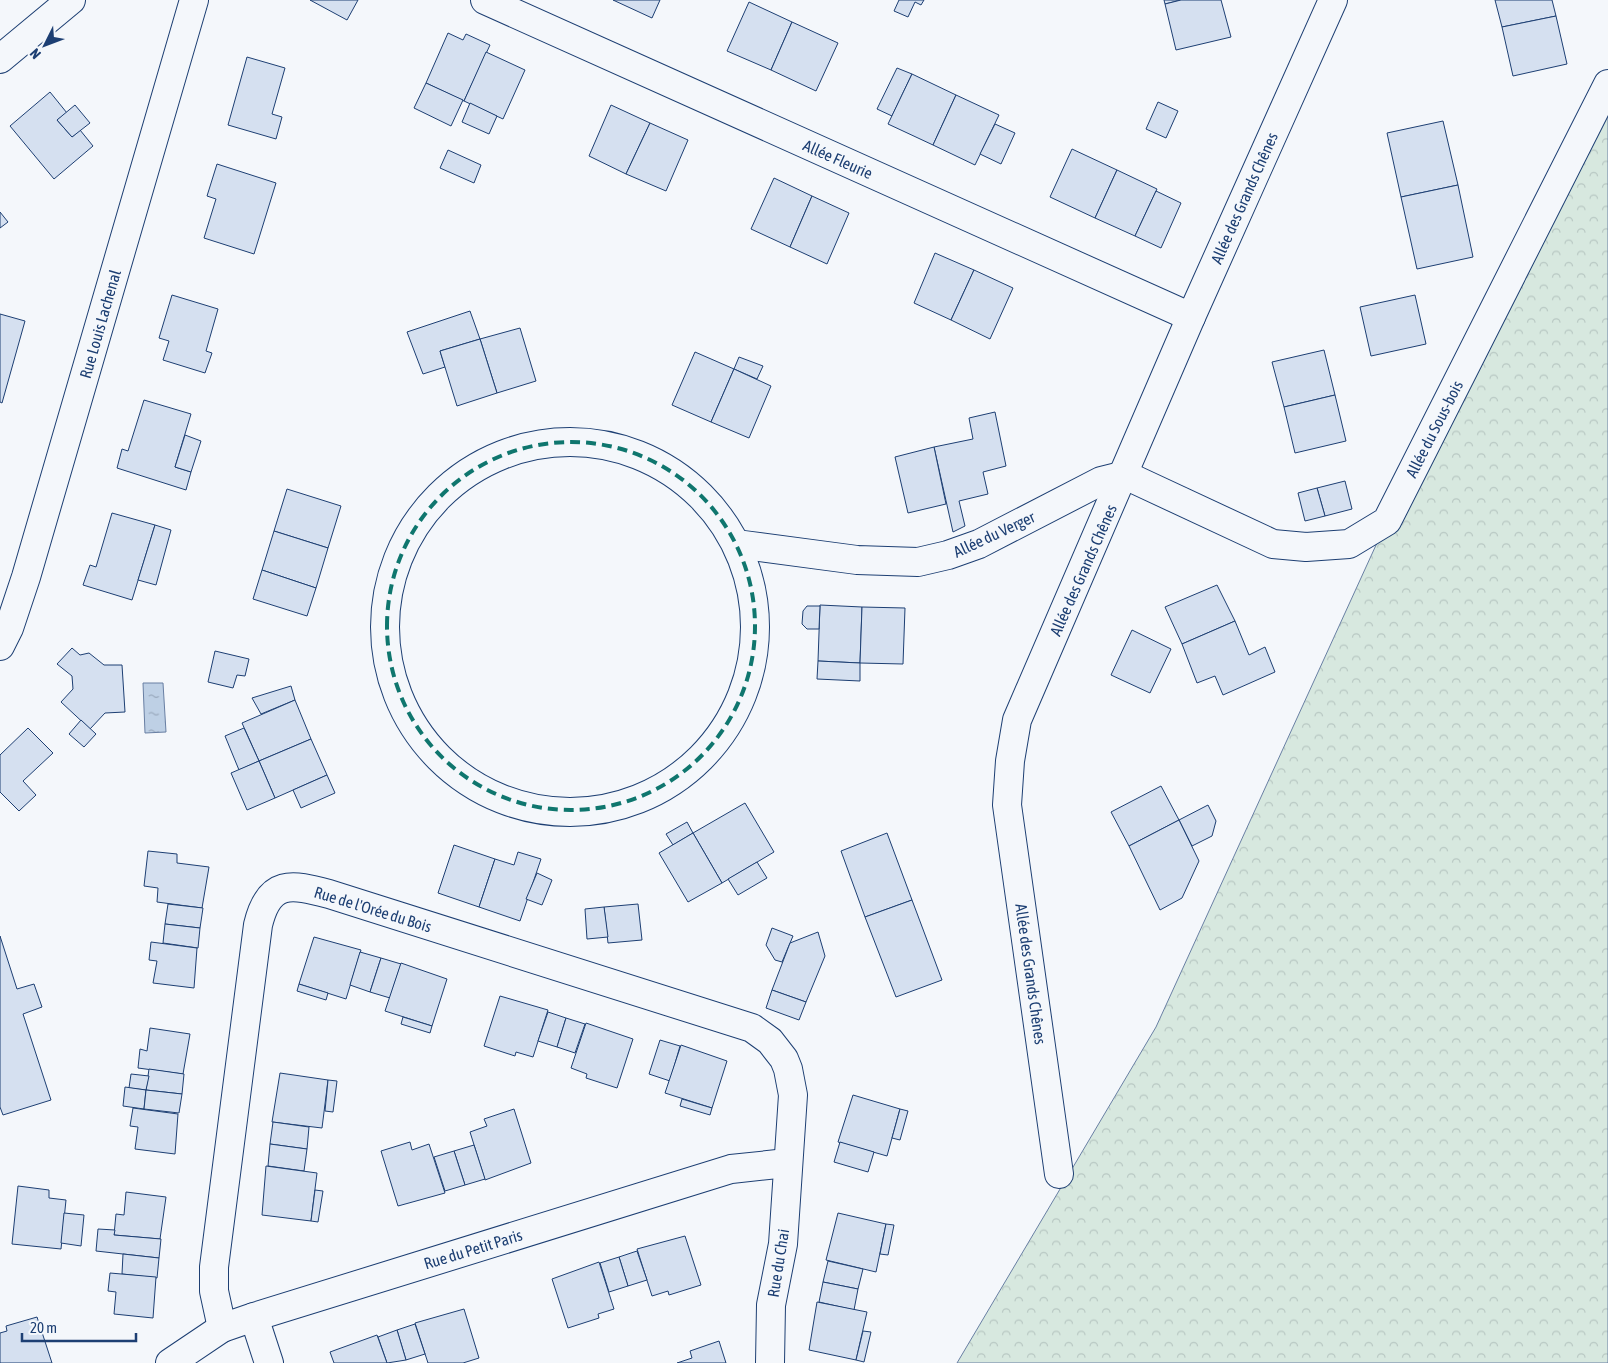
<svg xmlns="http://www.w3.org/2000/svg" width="1608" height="1363" viewBox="0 0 1608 1363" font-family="'Asap Condensed',sans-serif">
<defs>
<pattern id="forest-crowns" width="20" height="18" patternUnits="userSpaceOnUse" patternTransform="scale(1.25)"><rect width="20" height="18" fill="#d7e8df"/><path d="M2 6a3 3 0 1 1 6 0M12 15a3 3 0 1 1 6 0" fill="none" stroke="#b8c8c3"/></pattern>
<pattern id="water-ripples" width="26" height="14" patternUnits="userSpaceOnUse" patternTransform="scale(1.25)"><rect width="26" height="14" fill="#bed0e5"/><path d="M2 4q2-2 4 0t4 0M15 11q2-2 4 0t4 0" fill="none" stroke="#9aaabe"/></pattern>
</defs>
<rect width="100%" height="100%" fill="#f4f7fb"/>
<path fill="url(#forest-crowns)" stroke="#687fa3" d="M1608,84V1363H957L1156,1027L1387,521Z"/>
<path fill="url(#water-ripples)" stroke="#687fa3" d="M143,683H163L166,732L145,733Z"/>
<g fill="#d5e0f0" stroke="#1d3f73">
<path d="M310,0H358L347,20Z"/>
<path d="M613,0H660L652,18Z"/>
<path d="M899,0H924L921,5L915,2L908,17L894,11Z"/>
<path d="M1164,0H1181L1165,4Z"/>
<path d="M1181,0H1221L1231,37L1176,50L1165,4Z"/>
<path d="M1495,0H1552L1556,16L1502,27Z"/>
<path d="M749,2L792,22L771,70L727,51Z"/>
<path d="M1556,16L1567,64L1513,76L1502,27Z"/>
<path d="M792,22L838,43L816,91L771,70Z"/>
<path d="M448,33L463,40L466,34L490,45L464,101L426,83Z"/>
<path d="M486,52L525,70L503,119L464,101Z"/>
<path d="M247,57L285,68L272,114L282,117L276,139L228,125Z"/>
<path d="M897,68L912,74L892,116L877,109Z"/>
<path d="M912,74L956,95L933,145L888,124Z"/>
<path d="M426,83L463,100L451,126L414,108Z"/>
<path d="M50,92L67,113L57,120L72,137L80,130L93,146L54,179L10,126Z"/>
<path d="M956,95L999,115L975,165L933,145Z"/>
<path d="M1158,102L1178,111L1166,138L1146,129Z"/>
<path d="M470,103L497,116L489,134L462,122Z"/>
<path d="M75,105L90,123L72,137L57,120Z"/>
<path d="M611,105L650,123L626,174L589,156Z"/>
<path d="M1443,121L1458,185L1401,197L1387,133Z"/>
<path d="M650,123L688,140L666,191L626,174Z"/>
<path d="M995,124L1015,133L1001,164L980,154Z"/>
<path d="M1072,149L1117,170L1095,218L1050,197Z"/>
<path d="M448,150L481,165L474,183L440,168Z"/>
<path d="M217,164L276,183L254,254L204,238L216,199L207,196Z"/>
<path d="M1117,170L1157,189L1135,236L1095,218Z"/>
<path d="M774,178L812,196L790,247L751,229Z"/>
<path d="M1458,185L1473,257L1417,269L1401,197Z"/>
<path d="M1156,191L1181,203L1161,248L1135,236Z"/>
<path d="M812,196L849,213L827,264L790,247Z"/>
<path d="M0,212L8,222L0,228Z"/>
<path d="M935,253L974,270L951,320L914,303Z"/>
<path d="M974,270L1013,288L990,339L951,320Z"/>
<path d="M172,295L218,309L206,351L212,353L205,373L163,360L169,341L159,338Z"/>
<path d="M1415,295L1426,344L1371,356L1360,307Z"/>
<path d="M470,311L480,339L440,351L445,367L423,374L407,332Z"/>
<path d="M0,314L25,321L2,403L0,402Z"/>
<path d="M520,328L536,381L497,393L480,339Z"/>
<path d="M480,339L497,393L457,406L440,351Z"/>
<path d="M1324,350L1335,395L1284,407L1272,362Z"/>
<path d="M695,352L734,369L711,422L672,405Z"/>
<path d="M739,357L763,366L757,379L734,369Z"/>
<path d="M734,369L771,386L749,438L711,422Z"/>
<path d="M1335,395L1346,441L1295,453L1284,407Z"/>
<path d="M144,400L191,414L175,467L191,472L186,490L117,468L122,449L128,451Z"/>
<path d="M995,412L1006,466L983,472L988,494L959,501L965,526L953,532L934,447L973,439L969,418Z"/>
<path d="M185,435L201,441L191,472L175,467Z"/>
<path d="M934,447L946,504L908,513L895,457Z"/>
<path d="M1345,481L1352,509L1325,516L1317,488Z"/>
<path d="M1317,488L1325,516L1305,521L1298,493Z"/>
<path d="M287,489L341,506L328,548L274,531Z"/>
<path d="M112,513L155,525L132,600L83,585L90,565L96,567Z"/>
<path d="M155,525L171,530L156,585L138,580Z"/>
<path d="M274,531L328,548L316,588L262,570Z"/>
<path d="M262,570L316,588L307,616L253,599Z"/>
<path d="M1217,585L1235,621L1182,644L1165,607Z"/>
<path d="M820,605L862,607L860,663L818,661Z"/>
<path d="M807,606H820L819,629H807L802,624L803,611Z"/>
<path d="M862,607L905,608L903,664L860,663Z"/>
<path d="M1235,621L1249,655L1265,647L1275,672L1223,695L1215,676L1197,683L1182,644Z"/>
<path d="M1132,630L1171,649L1150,693L1111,675Z"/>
<path d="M72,648L80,655L89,653L104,665H122L125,712L105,713L90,729L61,702L73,689L72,676L57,664Z"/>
<path d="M215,651L249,659L245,676L237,675L233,688L208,682Z"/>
<path d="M818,661L860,663V681L817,679Z"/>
<path d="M291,686L295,700L261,714L252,698Z"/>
<path d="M295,700L311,739L259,761L242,723Z"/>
<path d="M81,720L96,734L84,747L69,734Z"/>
<path d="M28,728L53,753L23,781L36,795L19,811L0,792V755Z"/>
<path d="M244,728L259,761L239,770L225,736Z"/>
<path d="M311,739L327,775L275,798L259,761Z"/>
<path d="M259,761L275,798L247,810L231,773Z"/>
<path d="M327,775L335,793L301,808L293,790Z"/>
<path d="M1161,786L1179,820L1129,846L1111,812Z"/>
<path d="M745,803L774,852L722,883L693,833Z"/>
<path d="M1208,805L1216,821L1212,836L1192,846L1179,820Z"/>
<path d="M1179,820L1199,861L1182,898L1160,910L1129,846Z"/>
<path d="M687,822L693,833L673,845L666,834Z"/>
<path d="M693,833L722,883L688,902L659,853Z"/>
<path d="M887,833L912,900L865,917L841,851Z"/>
<path d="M454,845L495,859L479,907L438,893Z"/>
<path d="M148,851L177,854V863L209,867L202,908L157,902L158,888L144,886Z"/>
<path d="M518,852L541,859L520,921L479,907L495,859L514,865Z"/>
<path d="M757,862L767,878L738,895L728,879Z"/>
<path d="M537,873L552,880L542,905L526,899Z"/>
<path d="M912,900L942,980L896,997L865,917Z"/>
<path d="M168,904L203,908L200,928L165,924Z"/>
<path d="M638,904L642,940L608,943L604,907Z"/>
<path d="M604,907L608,937L587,939L585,909Z"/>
<path d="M165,924L200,928L198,948L163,943Z"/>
<path d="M772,928L793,936L782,962L775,960L766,945Z"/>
<path d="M818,932L825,956L806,1002L772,990L790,943Z"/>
<path d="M0,936L17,989L34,984L42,1007L23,1014L51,1100L3,1115L0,1107Z"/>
<path d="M314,937L361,950L346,999L299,984Z"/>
<path d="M151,942L197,948L194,988L153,983L157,961L149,960Z"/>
<path d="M360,952L381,958L370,992L350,985Z"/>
<path d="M381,958L401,964L390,998L370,992Z"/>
<path d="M401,963L447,979L432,1026L385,1011Z"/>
<path d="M299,984L328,993L326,1000L297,991Z"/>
<path d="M772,990L806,1002L799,1020L766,1008Z"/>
<path d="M500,996L548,1010L533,1057L516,1052L515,1056L484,1046Z"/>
<path d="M548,1012L566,1018L557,1047L538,1041Z"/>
<path d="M403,1017L432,1026L430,1033L401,1024Z"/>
<path d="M566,1018L585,1024L575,1053L557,1047Z"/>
<path d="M586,1023L633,1039L617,1088L586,1078L587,1074L571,1068Z"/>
<path d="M150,1028L190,1034L183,1074L138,1068L140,1049L147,1051Z"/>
<path d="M660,1040L680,1046L670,1081L649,1074Z"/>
<path d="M681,1045L727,1061L712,1108L665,1093Z"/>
<path d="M149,1069L184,1074L182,1094L146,1090Z"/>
<path d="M280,1073L328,1080L322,1128L272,1122Z"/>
<path d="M131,1074L149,1076L146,1090L129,1088Z"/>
<path d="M328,1080L337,1081L333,1112L325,1111Z"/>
<path d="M125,1087L146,1090L144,1109L123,1106Z"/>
<path d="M146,1090L182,1094L179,1113L144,1109Z"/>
<path d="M853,1095L900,1109L887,1156L838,1142Z"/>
<path d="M682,1099L712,1108L710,1115L680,1106Z"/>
<path d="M133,1108L178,1114L175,1154L135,1149L138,1127L130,1126Z"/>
<path d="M514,1109L531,1163L485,1180L470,1132L487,1126L484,1119Z"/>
<path d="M900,1109L908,1111L900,1140L892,1138Z"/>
<path d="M273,1122L309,1127L307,1149L270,1144Z"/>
<path d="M410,1142L412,1150L429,1144L445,1193L398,1206L381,1151Z"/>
<path d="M840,1142L874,1152L868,1172L834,1162Z"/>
<path d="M270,1144L307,1149L304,1171L268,1166Z"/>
<path d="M474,1145L485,1179L465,1185L454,1151Z"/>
<path d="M454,1151L465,1185L445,1191L434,1157Z"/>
<path d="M266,1166L317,1173L311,1221L262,1215Z"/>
<path d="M18,1186L49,1190V1198L66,1200L61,1249L12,1244Z"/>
<path d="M315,1190L323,1191L318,1222L311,1221Z"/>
<path d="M126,1192L166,1197L160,1239L114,1235L116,1214L124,1215Z"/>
<path d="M64,1213L84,1215L81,1246L61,1243Z"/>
<path d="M838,1213L886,1224L876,1272L826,1260Z"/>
<path d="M886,1224L894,1225L888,1255L880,1254Z"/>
<path d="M98,1229L115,1230L114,1235L161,1239L159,1258L96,1251Z"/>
<path d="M685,1236L701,1285L669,1295L668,1291L652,1296L637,1249Z"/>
<path d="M637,1251L647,1280L628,1286L619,1257Z"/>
<path d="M123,1254L159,1258L157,1278L122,1274Z"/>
<path d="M619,1257L628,1286L609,1292L600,1263Z"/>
<path d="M828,1261L863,1269L858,1289L823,1282Z"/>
<path d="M599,1262L614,1309L598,1314L599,1318L568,1328L552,1279Z"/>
<path d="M110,1273L156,1277L153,1318L114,1314L116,1292L108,1291Z"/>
<path d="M823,1282L858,1289L854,1310L819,1302Z"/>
<path d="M817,1302L867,1312L856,1360L809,1350Z"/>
<path d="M464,1309L479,1358L463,1363H428L415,1323Z"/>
<path d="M37,1317L52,1363H0V1333L7,1331L6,1326Z"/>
<path d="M415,1324L425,1354L406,1360L397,1330Z"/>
<path d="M397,1330L406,1360L387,1363L378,1337Z"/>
<path d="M863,1331L871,1332L864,1362L856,1360Z"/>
<path d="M377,1335L387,1363H334L330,1352Z"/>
<path d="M719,1341L726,1363H677L692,1358L690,1351Z"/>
</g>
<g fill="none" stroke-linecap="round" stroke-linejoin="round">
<g stroke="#1d3f73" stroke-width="30">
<g id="minor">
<path d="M485,0L1191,317"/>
<path d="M0,59L71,0"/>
<circle cx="570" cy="627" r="185"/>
<path d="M736,544L857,560L918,562L948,555L979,544L1101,481L1125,475L1273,544L1306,547L1349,544L1387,521L1608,84"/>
<path d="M0,646L9,628L26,577L194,0"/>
<path d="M1059,1174L1007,805L1010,761L1017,720L1191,317L1333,0"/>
<path d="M254,1317L269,1363"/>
<path d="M222,1328L214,1291V1267L258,925C269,879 291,884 329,894L752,1028L770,1041L784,1059L788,1069L793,1095L783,1244L771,1305L770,1363"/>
<path d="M170,1363L222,1328L254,1317L731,1169L787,1163"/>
</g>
</g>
<use href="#minor" stroke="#f4f7fb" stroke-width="28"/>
</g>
<path fill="none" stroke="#0f766e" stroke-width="4" stroke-dasharray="10 6" stroke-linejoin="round" d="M387 626a184 184 0 1 1 368 0a184 184 0 1 1-368 0Z"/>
<g text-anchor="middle" stroke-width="4" stroke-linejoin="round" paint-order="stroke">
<g font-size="16" fill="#1d3f73" stroke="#f4f7fb">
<text transform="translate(838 159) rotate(24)" y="6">Allée Fleurie</text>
<text transform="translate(1244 198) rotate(-66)" y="6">Allée des Grands Chênes</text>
<text transform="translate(100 324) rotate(-74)" y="6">Rue Louis Lachenal</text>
<text transform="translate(1434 429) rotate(-63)" y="6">Allée du Sous-bois</text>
<text transform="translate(994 534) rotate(-25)" y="6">Allée du Verger</text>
<text transform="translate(1083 570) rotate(-66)" y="6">Allée des Grands Chênes</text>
<text transform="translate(373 909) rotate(17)" y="6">Rue de l'Orée du Bois</text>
<text transform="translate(1031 974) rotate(82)" y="6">Allée des Grands Chênes</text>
<text transform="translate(473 1249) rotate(-17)" y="6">Rue du Petit Paris</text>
<text transform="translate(778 1263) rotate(-81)" y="6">Rue du Chai</text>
</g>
</g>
<g transform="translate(45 45) rotate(228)" stroke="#f4f7fb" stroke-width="4" paint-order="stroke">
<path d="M0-4L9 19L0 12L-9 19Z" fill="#1d3f73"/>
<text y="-8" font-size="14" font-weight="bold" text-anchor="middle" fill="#1d3f73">N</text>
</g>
<path d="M22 1333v8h114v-8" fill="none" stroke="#1d3f73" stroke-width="2.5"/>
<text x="30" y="1333" font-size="15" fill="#1d3f73" stroke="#f4f7fb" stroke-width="4" paint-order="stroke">20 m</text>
</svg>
